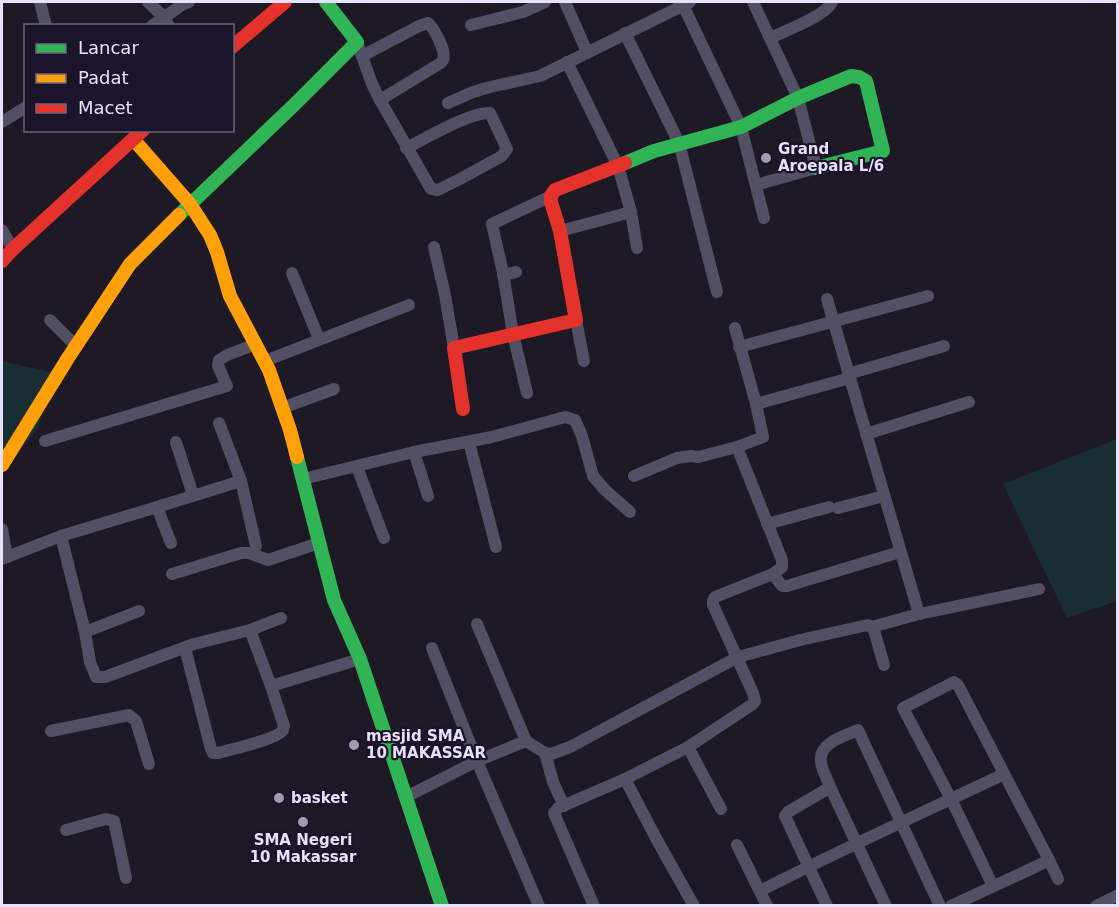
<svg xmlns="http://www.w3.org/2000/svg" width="1119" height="907" viewBox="0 0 1119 907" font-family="'DejaVu Sans',sans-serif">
<rect width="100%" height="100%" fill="#1d1925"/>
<g fill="#192e32">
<path d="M2,361L51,372L39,427L8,466L2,461Z"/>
<path d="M1117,439V601L1067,618L1003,484Z"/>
</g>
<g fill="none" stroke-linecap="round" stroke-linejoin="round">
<g stroke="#534f64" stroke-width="12">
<path d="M40,2L46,26"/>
<path d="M148,2L164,17L169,26"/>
<path d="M565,2L587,52"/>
<path d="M753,2L798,98L816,168L756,185"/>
<path d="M683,5L741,127L764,218"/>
<path d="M471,25L523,12L545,2"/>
<path d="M152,26L183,4L189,2"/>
<path d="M625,33L679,143L717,292"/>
<path d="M770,38C785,31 826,16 832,2"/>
<path d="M357,42L372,84L380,100L431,189L438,190L460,179L502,156L507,149L490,113C472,111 425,139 406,148"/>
<path d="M362,56L419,26L428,23C434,28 447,52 443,60C442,62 441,63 439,64L380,100"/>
<path d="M567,62L618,166L631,212L637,248"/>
<path d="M448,103L473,92L490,87L540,76L690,2"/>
<path d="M2,122L26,107"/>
<path d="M2,230L13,249"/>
<path d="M560,231L631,212"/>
<path d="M434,247L445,295L454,348"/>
<path d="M292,273L319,339"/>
<path d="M503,275L516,272"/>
<path d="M827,299L850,378"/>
<path d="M50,320L76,346"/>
<path d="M576,320L584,361"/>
<path d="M735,328L756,404L763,437L737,447"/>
<path d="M739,347L928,296"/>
<path d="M265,361L409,305"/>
<path d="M848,374L944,346"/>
<path d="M527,393L513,334L503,273L492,224L551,196"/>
<path d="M756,404L850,378L919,614"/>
<path d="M282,408L334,389"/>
<path d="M219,423L241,481"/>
<path d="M866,434L969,402"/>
<path d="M45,441L227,386L218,366L219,360L227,355L256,344"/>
<path d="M176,442L193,495"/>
<path d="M469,442L496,547"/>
<path d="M414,452L492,437L565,417L575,420L582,436L593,476L605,490L630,512"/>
<path d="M357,467L384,538"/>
<path d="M303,479L414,452L428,496"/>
<path d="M157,507L241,481L256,546"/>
<path d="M838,508L884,496"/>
<path d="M767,524L829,507"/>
<path d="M2,529L7,557"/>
<path d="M61,536L85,632L90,662L96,677H105L194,644L250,630L281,618"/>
<path d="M2,559L61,536L157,507L171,543"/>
<path d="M172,574L241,553H249L268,560L319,543"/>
<path d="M773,574L782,586H787L900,552"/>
<path d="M477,624L526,741L545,753L551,754L570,747L738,657L800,640L868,625L871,627L874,630L884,665"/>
<path d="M871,627L919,614L1039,589"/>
<path d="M85,632L139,611"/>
<path d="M185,648L211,749L213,753H218C229,750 278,739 283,730C283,729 283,727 284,726L271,686L250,630"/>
<path d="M432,648L477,761L539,906"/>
<path d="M271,686L360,659"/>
<path d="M51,731L129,715L136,721L149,764"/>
<path d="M688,747L721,809"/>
<path d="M545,753L553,782L564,806"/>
<path d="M625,779L688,747L753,704L755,701L753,693L713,605V601L715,597L773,574L782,567V560L737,447L698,457L691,456L677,458L634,476"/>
<path d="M831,789C828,780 822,771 821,762C818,743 844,736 858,730L940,906"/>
<path d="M406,797L477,761L526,741"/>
<path d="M66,830L106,819L114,821L126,878"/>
<path d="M737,845L767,906"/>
<path d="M1049,860L1058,879"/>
<path d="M760,891C840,850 922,813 1004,774"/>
<path d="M594,906L554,813L558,808L625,779L657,840L694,906"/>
<path d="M827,906L785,816L788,812L829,788L831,789L886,906"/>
<path d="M951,906L1037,866L1049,860L958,685L954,682L903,708L951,799L993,886"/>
<path d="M1096,906L1118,895"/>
</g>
<g stroke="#30b455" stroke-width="14">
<path d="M625,163L654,151L741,127L798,98L851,76L859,77L866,81L883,151L816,168"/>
<path d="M179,215L295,104L357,42L326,2"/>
<path d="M297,457L334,600L360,659L442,906"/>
</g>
<g stroke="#ff9f0a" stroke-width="14">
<path d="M134,140L190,204L210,235L217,252L230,296L269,370L290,430L297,457"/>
<path d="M2,465L68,358L130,264L179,215"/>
</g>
<g stroke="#e5322d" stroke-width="14">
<path d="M232,47L285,2"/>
<path d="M2,261L13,249L143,130"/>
<path d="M463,409L454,348L576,320L560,231L551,202V196L555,190L625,163"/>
</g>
</g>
<g fill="#a19bb1" stroke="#1b142a" stroke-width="2">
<circle cx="766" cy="158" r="6"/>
<circle cx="354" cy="745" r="6"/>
<circle cx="279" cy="798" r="6"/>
<circle cx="303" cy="822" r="6"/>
</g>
<g text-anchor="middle" stroke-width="4.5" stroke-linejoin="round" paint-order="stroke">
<g font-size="15" font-weight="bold" fill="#e8e1fc" stroke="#1b142a" text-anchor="start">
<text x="778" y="154">Grand<tspan x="778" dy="17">Aroepala L/6</tspan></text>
<text x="366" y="741">masjid SMA<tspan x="366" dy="17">10 MAKASSAR</tspan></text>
<text x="291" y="803">basket</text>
<text x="303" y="845" text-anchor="middle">SMA Negeri<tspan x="303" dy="17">10 Makassar</tspan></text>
</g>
</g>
<rect width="1119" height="907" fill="none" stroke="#e8e1fc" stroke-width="6"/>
<rect x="24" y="24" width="210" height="108" fill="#1b142a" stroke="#6d667e" stroke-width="1.5"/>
<rect x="36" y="44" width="30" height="9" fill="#30b455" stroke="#6d667e" stroke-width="1.5"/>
<text x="78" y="54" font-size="18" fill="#e8e1fc">Lancar</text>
<rect x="36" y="74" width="30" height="9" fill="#ff9f0a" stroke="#6d667e" stroke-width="1.5"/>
<text x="78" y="84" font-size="18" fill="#e8e1fc">Padat</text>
<rect x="36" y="104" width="30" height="9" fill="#e5322d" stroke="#6d667e" stroke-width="1.5"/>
<text x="78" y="114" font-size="18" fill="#e8e1fc">Macet</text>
</svg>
